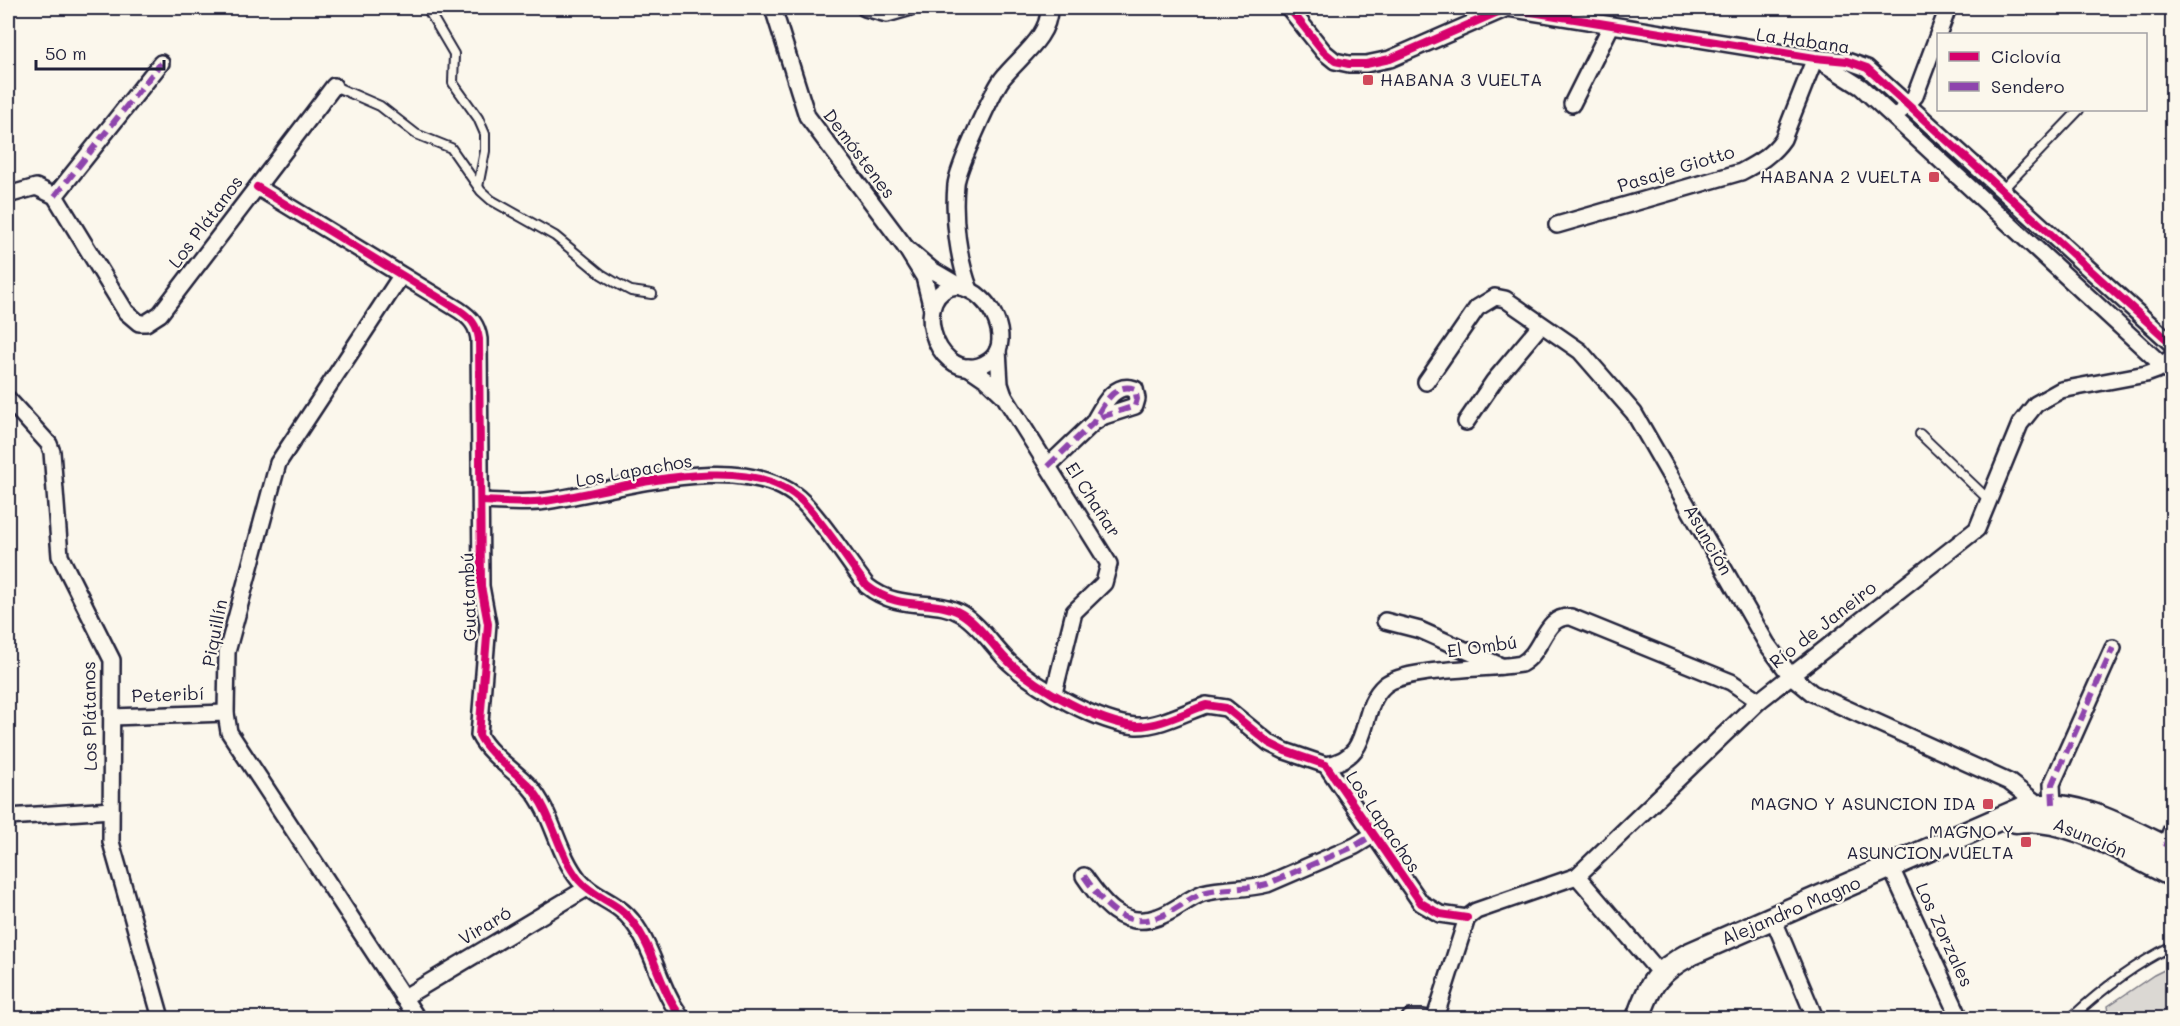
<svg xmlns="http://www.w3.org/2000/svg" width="2180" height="1026" viewBox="0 0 2180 1026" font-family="Mali,sans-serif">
<rect width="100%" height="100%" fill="#fbf7ec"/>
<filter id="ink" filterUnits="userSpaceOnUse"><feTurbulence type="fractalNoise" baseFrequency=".0167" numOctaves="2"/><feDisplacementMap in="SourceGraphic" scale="12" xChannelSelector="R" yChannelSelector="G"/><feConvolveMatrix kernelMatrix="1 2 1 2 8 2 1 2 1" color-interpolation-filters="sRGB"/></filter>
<g filter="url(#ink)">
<path fill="#dbd8d3" stroke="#7e7d87" stroke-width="1.5" d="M2172,966V1018H2110L2108,1006L2154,975Z"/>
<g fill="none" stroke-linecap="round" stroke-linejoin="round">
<g stroke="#22223b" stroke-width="12">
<g id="service">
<path d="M427,8L454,54L453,83L478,118L485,134V151L478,187"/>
<path d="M334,86L380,106L416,134L451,148L481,191L491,200L555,236L601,274L616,283L631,291L652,294"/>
<path d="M2003,189L2079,110"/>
<path d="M1920,434L1989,500"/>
<path d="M2071,1018C2101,990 2135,964 2172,946"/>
</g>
</g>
<g stroke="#22223b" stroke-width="20">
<g id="minor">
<path d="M773,8L807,116L906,248"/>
<path d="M865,8L887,14L908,8"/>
<path d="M1289,8L1324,52L1335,61L1349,64H1366L1390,59L1507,8L1815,58L1847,61L1867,68L2172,344"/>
<path d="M1820,61L1861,87L2172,374"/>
<path d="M1572,104L1611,26"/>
<path d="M1902,110L1915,96L1948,8"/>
<path d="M257,187L459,310C471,318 477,325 479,339L481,586L488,624L479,735C489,755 514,770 530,787C553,813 557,853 579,880C594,898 618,902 632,921C655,950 659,989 682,1018"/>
<path d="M8,195L36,187L55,196L126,312L139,323H146L160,314L334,86"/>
<path d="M55,196L161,63"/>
<path d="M1557,225L1741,172C1758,163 1772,155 1783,139L1815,58"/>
<path d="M401,276L278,463L227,652L226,713L229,732L417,1018"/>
<path d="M957,286C966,288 974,291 981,298C1001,316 1012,356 979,366C933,379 910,291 957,286Z"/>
<path d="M970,290C958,259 953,218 956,185C957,169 992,93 1002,79C1019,57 1050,37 1049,8"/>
<path d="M932,309L924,277L906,248L932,270L961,287"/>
<path d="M968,367L987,380L1004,396L1000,384L998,350"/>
<path d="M1426,382L1477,308L1495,297L1505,299L1580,351L1634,413L1767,644L1790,675L1812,693L2009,782L2039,805"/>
<path d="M1004,396L1109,564L1104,583L1074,612L1054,693"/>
<path d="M8,399L49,444L52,452L60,556L112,660L111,842L161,1018"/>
<path d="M1466,422L1494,381L1541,325"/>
<path d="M1048,466L1093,423L1104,416L1135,406L1137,399L1135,389C1113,381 1102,408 1093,423"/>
<path d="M482,501C503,502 525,504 546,501C615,491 748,446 803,502C827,527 846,559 867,586C901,613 934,597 962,614C981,626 994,648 1010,663C1038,689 1099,723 1136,726C1158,727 1186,712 1206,705L1226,708L1269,743L1285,751L1326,765L1421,903L1440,914L1467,918"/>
<path d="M1385,621L1420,630L1501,666"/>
<path d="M112,717L226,713"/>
<path d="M1326,765C1376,757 1356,710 1385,685C1407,667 1490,670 1521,664C1544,652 1543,615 1571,617L1731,682L1759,701"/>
<path d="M2053,804L2052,784L2113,648"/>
<path d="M8,817L111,810"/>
<path d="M2165,847L2172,829"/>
<path d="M1891,868L1960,1018"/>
<path d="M1084,876C1102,902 1122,930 1158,917C1174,912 1187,899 1203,893C1225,887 1246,890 1267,884L1355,846L1373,835"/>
<path d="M1577,876L1660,973"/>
<path d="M1467,918L1476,911L1577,876L1759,701L1977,529L2020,424L2036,404L2061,390L2146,374L2157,370L2172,357"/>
<path d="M1773,918L1815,1018"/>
<path d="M403,998L587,888"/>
<path d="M1410,1018H1424"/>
<path d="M1435,1018L1467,918"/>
</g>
</g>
<g stroke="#22223b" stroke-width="27">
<g id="secondary">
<path d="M2016,821C2066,814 2128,854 2172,875"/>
<path d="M1638,1018C1650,983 1657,972 1690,954L2024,808C2076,798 2126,829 2172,851"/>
</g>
</g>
<use href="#service" stroke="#fbf7ec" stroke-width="8"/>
<use href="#minor" stroke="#fbf7ec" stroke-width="15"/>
<use href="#secondary" stroke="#fbf7ec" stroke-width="22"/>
<g stroke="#8e44ad" stroke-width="6" stroke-dasharray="12 6" stroke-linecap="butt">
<path d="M55,196L161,63"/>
<path d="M1048,466L1093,423L1104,416L1135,406L1137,399L1135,389C1113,381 1102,408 1093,423"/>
<path d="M2053,804L2052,784L2113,648"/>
<path d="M2165,847L2172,829"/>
<path d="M1084,876C1102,902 1122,930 1158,917C1174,912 1187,899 1203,893C1225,887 1246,890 1267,884L1355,846L1373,835"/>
</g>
<g stroke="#fbf7ec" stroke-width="11">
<g id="cycleway">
<path d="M1289,8L1324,52L1335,61L1349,64H1366L1390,59L1507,8L1815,58L1847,61L1867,68L2172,344"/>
<path d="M257,187L459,310C471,318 477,325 479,339L481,586L488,624L479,735C489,755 514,770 530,787C553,813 557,853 579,880C594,898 618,902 632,921C655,950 659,989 682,1018"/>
<path d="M482,501C503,502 525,504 546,501C615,491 748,446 803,502C827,527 846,559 867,586C901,613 934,597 962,614C981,626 994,648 1010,663C1038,689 1099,723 1136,726C1158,727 1186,712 1206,705L1226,708L1269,743L1285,751L1326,765L1421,903L1440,914L1467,918"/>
</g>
</g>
<use href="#cycleway" stroke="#d6006c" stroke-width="8"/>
</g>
</g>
<g fill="#d1495b" stroke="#fbf7ec" stroke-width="2">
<rect x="1362" y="74" width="12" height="12" rx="3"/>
<rect x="1928" y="171" width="12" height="12" rx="3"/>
<rect x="1982" y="798" width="12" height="12" rx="3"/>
<rect x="2020" y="836" width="12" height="12" rx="3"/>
</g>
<g text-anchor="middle" stroke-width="4.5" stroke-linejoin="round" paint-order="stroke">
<g font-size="18" fill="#22223b" stroke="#fbf7ec">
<text transform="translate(1803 41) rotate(8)" y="6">La Habana</text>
<text transform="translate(859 154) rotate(53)" y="6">Demóstenes</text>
<text transform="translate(1676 169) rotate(-17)" y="6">Pasaje Giotto</text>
<text transform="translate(206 222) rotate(-53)" y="6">Los Plátanos</text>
<text transform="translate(634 471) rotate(-10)" y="6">Los Lapachos</text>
<text transform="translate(1093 500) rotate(57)" y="6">El Chañar</text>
<text transform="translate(1708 540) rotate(60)" y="6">Asunción</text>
<text transform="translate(469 597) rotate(-92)" y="6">Guatambú</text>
<text transform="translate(1823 625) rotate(-38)" y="6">Río de Janeiro</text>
<text transform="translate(215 633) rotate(-79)" y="6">Piquillín</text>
<text transform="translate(1482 647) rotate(-8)" y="6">El Ombú</text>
<text transform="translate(168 695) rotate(-2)" y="6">Peteribí</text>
<text transform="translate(90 716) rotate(-91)" y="6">Los Plátanos</text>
<text transform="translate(1383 822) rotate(56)" y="6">Los Lapachos</text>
<text transform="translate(2090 838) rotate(22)" y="6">Asunción</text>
<text transform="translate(1791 911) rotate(-23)" y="6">Alejandro Magno</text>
<text transform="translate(485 926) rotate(-31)" y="6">Viraró</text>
<text transform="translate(1944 935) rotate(65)" y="6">Los Zorzales</text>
</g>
<g font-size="18" fill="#22223b" stroke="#fbf7ec" text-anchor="end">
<text x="1380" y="86" text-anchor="start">HABANA 3 VUELTA</text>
<text x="1922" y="183">HABANA 2 VUELTA</text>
<text x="1976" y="810">MAGNO Y ASUNCION IDA</text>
<text x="2014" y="838">MAGNO Y<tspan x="2014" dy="21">ASUNCION VUELTA</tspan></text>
</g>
</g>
<rect width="2180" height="1026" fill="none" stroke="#fbf7ec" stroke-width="30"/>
<rect x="15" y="15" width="2150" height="996" fill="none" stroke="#22223b" stroke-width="2" filter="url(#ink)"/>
<rect x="1937" y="33" width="210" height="78" fill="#fbf7ec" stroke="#a4a2a5" stroke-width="1.5"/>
<rect x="1949" y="52" width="30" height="9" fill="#d6006c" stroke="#a4a2a5" stroke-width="1.5"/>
<text x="1991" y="63" font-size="18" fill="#22223b">Ciclovía</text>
<rect x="1949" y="82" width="30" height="9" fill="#8e44ad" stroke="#a4a2a5" stroke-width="1.5"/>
<text x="1991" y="93" font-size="18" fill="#22223b">Sendero</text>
<path d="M36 60v9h128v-9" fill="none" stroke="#22223b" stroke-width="3"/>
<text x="45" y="60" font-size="18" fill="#22223b" stroke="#fbf7ec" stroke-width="4.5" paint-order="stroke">50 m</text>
</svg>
